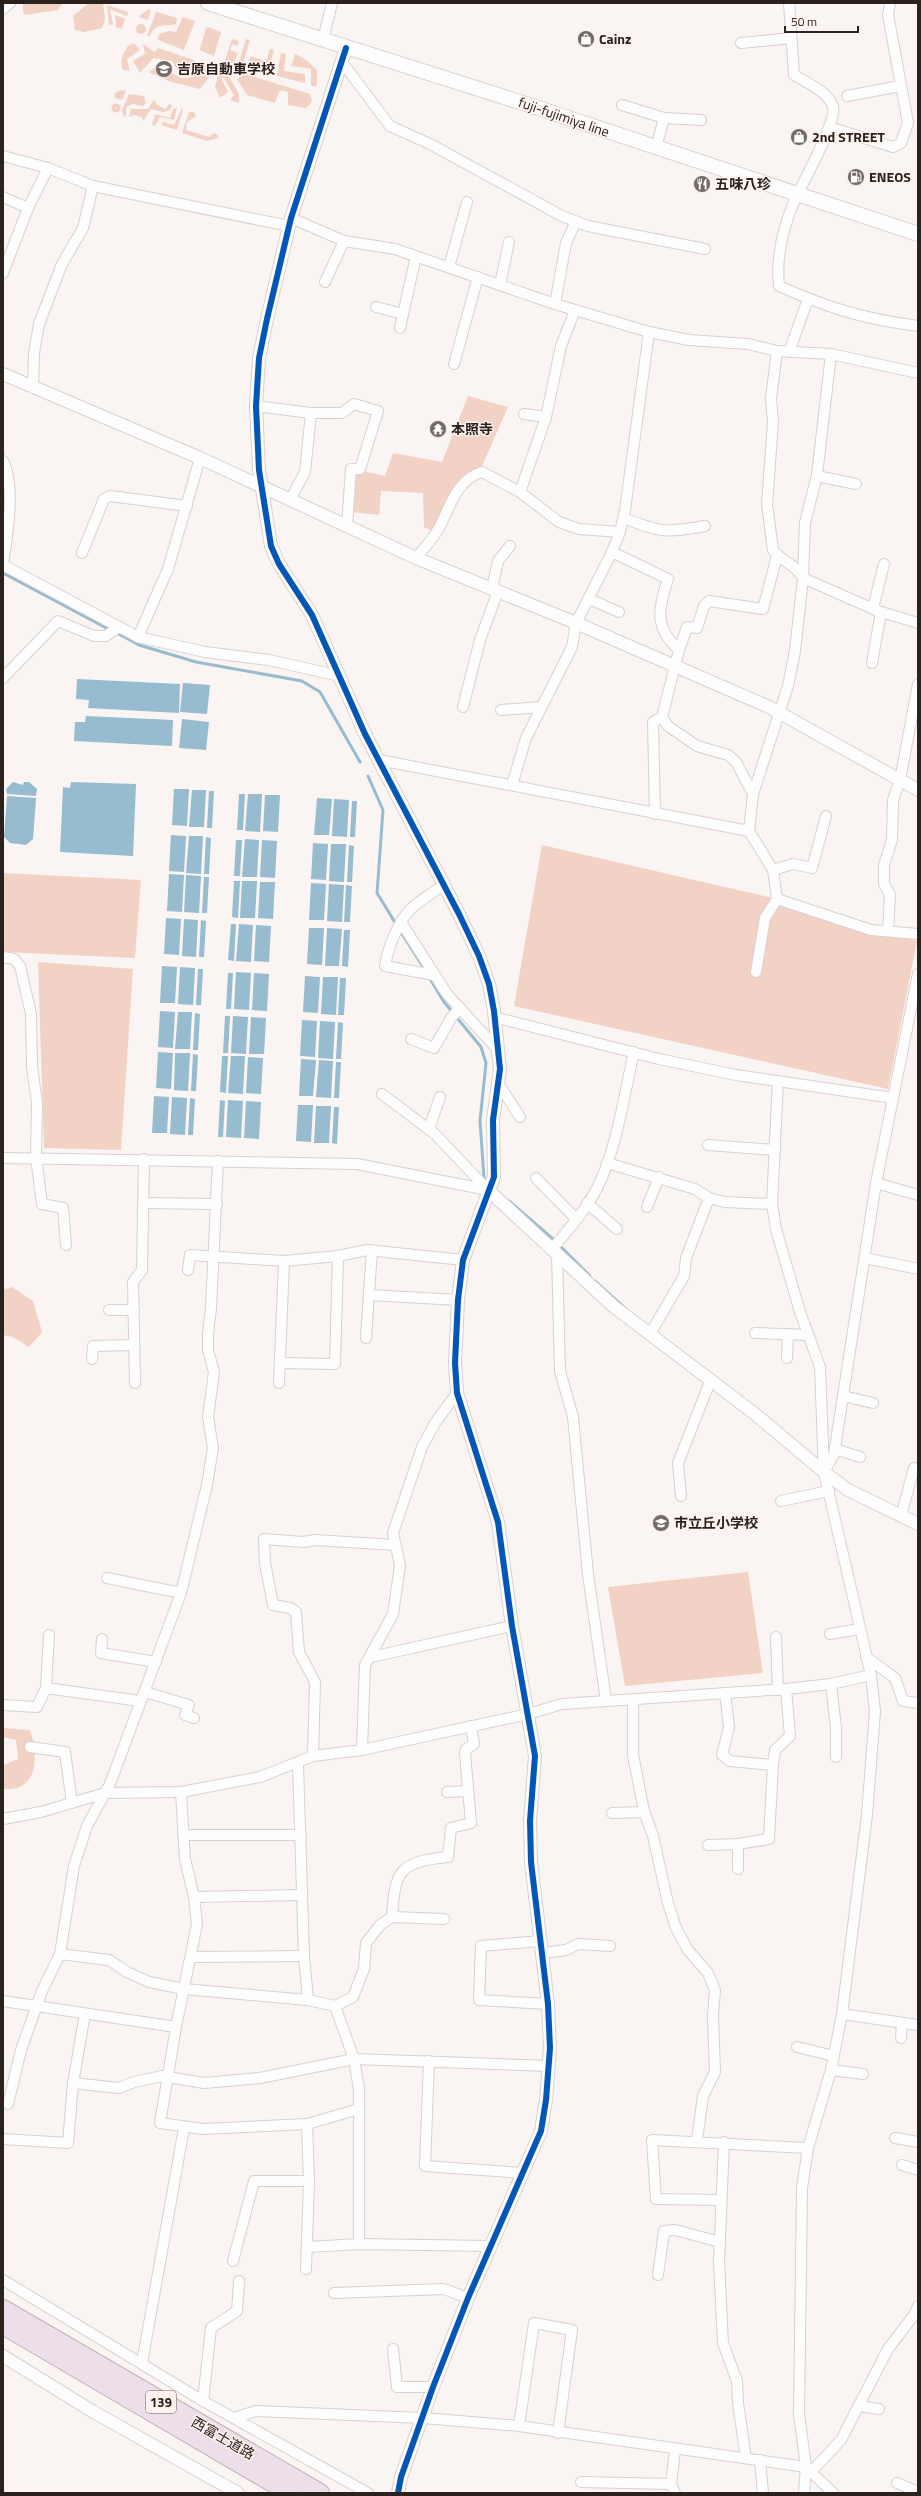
<svg xmlns="http://www.w3.org/2000/svg" width="921" height="2496" viewBox="0 0 921 2496" font-family="'Titillium Web','Noto Sans JP',sans-serif">
<rect width="100%" height="100%" fill="#faf4f2"/>
<g fill="#f2d2c5">
<path d="M23,3H62V4L58,10L25,15L23,11Z"/>
<path d="M89,3H103L105,19L102,28L84,32L75,30L73,16Z"/>
<path d="M107,5L128,12V15L126,16L110,9L113,24L109,26Z"/>
<path d="M149,9L151,10L148,20L141,18L139,16Z"/>
<path d="M156,12L177,18L176,24C165,27 156,22 150,36H147Z"/>
<path d="M115,15L125,19L122,29L116,27Z"/>
<path d="M183,17L195,21L184,50L158,40L159,34L168,31L176,32Z"/>
<circle cx="141" cy="29" r="5"/>
<path d="M208,27L221,32L214,56L201,51L200,49L206,28Z"/>
<path d="M232,39L239,41L237,46L232,44L230,50L238,53L234,63L225,60Z"/>
<path d="M246,39L250,40L243,64L239,62Z"/>
<path d="M134,43L140,50L127,59L130,71L123,70C119,61 123,53 128,46Z"/>
<path d="M143,44L155,52L158,48L191,59L195,61L196,66L184,74L177,70L172,61L153,58L140,73L133,61L145,54Z"/>
<path d="M270,49L274,50L268,70L248,66L250,56L266,61Z"/>
<path d="M281,53L286,54L284,71L305,74V83L277,76Z"/>
<path d="M295,54L305,59L317,70V86H311V69L291,66Z"/>
<path d="M161,64C176,74 178,83 197,75C202,69 201,64 210,65V76L200,89L171,82L149,72Z"/>
<path d="M224,68L239,94V103L230,100L234,95L223,77L221,78L228,92L220,98L215,87L219,71Z"/>
<path d="M245,74L310,94L312,102L306,108L288,105V92L282,90L279,92L275,103L247,95L237,79Z"/>
<path d="M121,90L126,91L122,100L115,98V93Z"/>
<path d="M129,94L144,96L146,103L143,106L133,104L126,107V116L124,117L122,110Z"/>
<path d="M154,100L157,105L166,109L169,104L172,105L170,110L163,112L151,109L143,121L142,117L134,115L129,117L131,109H148Z"/>
<circle cx="116" cy="108" r="4.5"/>
<path d="M177,107L174,120L160,117L155,126L152,125L155,114L170,118L173,109Z"/>
<path d="M182,108L183,110L177,130L161,125L163,122L174,125Z"/>
<path d="M189,112H194L196,116L187,122L186,130L209,137L214,133L218,135V138L207,141L182,133Z"/>
<path d="M468,396L508,407L482,466L468,476L434,532L424,527L423,493L381,491L379,515L351,512L355,469L385,476L393,453L442,462Z"/>
<path d="M542,845L777,899L917,941L888,1089L514,1006Z"/>
<path d="M3,873L141,880L135,958L3,952Z"/>
<path d="M38,962L133,969L121,1150L44,1148Z"/>
<path d="M12,1287L33,1301L42,1332L29,1347L13,1337L3,1335V1290Z"/>
<path d="M748,1572L763,1673L625,1686L608,1587Z"/>
<path d="M3,1728L30,1730C38,1754 40,1792 3,1789V1765L18,1759L16,1740L3,1737Z"/>
</g>
<g fill="#97bbcf">
<path d="M77,679L180,684L179,713L88,708L89,700L76,699Z"/>
<path d="M183,683L210,685L207,714L180,712Z"/>
<path d="M86,716L173,720L172,746L74,741L75,722H85Z"/>
<path d="M182,719L209,722L206,750L179,748Z"/>
<path d="M13,782L23,785L24,782H29L37,789L36,796L7,794L6,789Z"/>
<path d="M71,782L136,784L133,856L60,852L63,787L70,788Z"/>
<path d="M174,789H189L187,826L172,825Z"/>
<path d="M192,790H206L204,827H189Z"/>
<path d="M209,791H214L212,828H207Z"/>
<path d="M239,794H245L243,830H237Z"/>
<path d="M248,794H262L260,832L245,831Z"/>
<path d="M265,795H280L278,832L263,831Z"/>
<path d="M7,796L36,798L33,839L26,845L10,843L4,837Z"/>
<path d="M317,798L332,799L329,835H314Z"/>
<path d="M334,799L349,800L347,837L332,836Z"/>
<path d="M352,801H357L355,837H350Z"/>
<path d="M171,835L186,836L184,872L169,871Z"/>
<path d="M189,836H203L201,874L186,873Z"/>
<path d="M206,837L211,838L209,874H204Z"/>
<path d="M245,839L259,840L257,877H242Z"/>
<path d="M236,840H242L240,876H234Z"/>
<path d="M262,840L277,841L275,878L260,877Z"/>
<path d="M313,843L328,844L326,880L311,879Z"/>
<path d="M331,844H346L344,882L329,881Z"/>
<path d="M349,845L354,846L352,882H347Z"/>
<path d="M169,874L184,875L182,912L167,911Z"/>
<path d="M186,875L201,876L199,913L184,912Z"/>
<path d="M204,877H209L207,913H202Z"/>
<path d="M234,881H240L238,918L232,917Z"/>
<path d="M242,881H257L255,918H240Z"/>
<path d="M260,882H275L273,919L258,918Z"/>
<path d="M311,883L326,884L324,920H309Z"/>
<path d="M329,884L344,885L342,922L327,921Z"/>
<path d="M346,885L352,886L350,922H344Z"/>
<path d="M166,918L181,919L179,955L164,954Z"/>
<path d="M184,919L198,920L196,957L182,956Z"/>
<path d="M201,920L206,921L204,957H199Z"/>
<path d="M231,924H236L234,961L228,960Z"/>
<path d="M239,924L253,925L251,962L236,961Z"/>
<path d="M256,925L271,926L269,962L254,961Z"/>
<path d="M309,928H324L322,965L307,964Z"/>
<path d="M327,928L342,929L339,966H325Z"/>
<path d="M344,930H350L348,967L342,966Z"/>
<path d="M162,966L177,967L175,1003H160Z"/>
<path d="M180,967L195,968L193,1005L178,1004Z"/>
<path d="M198,969H203L201,1005H196Z"/>
<path d="M236,972L251,973L249,1010L234,1009Z"/>
<path d="M228,973H233L231,1009H226Z"/>
<path d="M254,973L269,974L267,1011L252,1010Z"/>
<path d="M305,976L320,977L318,1013L303,1012Z"/>
<path d="M323,977H338L336,1015L321,1014Z"/>
<path d="M340,978H346L344,1015H338Z"/>
<path d="M160,1011L175,1012L173,1048L158,1047Z"/>
<path d="M178,1012H192L190,1049H175Z"/>
<path d="M195,1013L200,1014L198,1050H193Z"/>
<path d="M225,1016H230L228,1053H223Z"/>
<path d="M233,1016L248,1017L246,1054L231,1053Z"/>
<path d="M251,1017L266,1018L264,1054H249Z"/>
<path d="M302,1020L317,1021L315,1057L300,1056Z"/>
<path d="M320,1021L335,1022L333,1059L318,1058Z"/>
<path d="M338,1022L343,1023L341,1059H336Z"/>
<path d="M158,1052L173,1053L171,1089L156,1088Z"/>
<path d="M175,1053H190L188,1091L174,1090Z"/>
<path d="M193,1054L198,1055L196,1091H191Z"/>
<path d="M222,1056H228L226,1093L220,1092Z"/>
<path d="M231,1056H245L243,1094L228,1093Z"/>
<path d="M248,1057L263,1058L261,1094L246,1093Z"/>
<path d="M301,1059L316,1060L313,1096H299Z"/>
<path d="M319,1060L333,1061L331,1098L316,1097Z"/>
<path d="M336,1062H341L339,1098H334Z"/>
<path d="M154,1096L169,1097L167,1133H152Z"/>
<path d="M172,1097L187,1098L185,1135L170,1134Z"/>
<path d="M190,1098L195,1099L193,1135H188Z"/>
<path d="M220,1100L225,1101L223,1137H218Z"/>
<path d="M228,1100L243,1101L241,1138L226,1137Z"/>
<path d="M246,1101L261,1102L259,1139L244,1138Z"/>
<path d="M298,1105H313L311,1142L296,1141Z"/>
<path d="M316,1106H331L329,1143H314Z"/>
<path d="M334,1107H339L337,1144L332,1143Z"/>
</g>
<g fill="none" stroke-linecap="round" stroke-linejoin="round">
<g stroke="#97bbcf" stroke-width="3">
<path d="M3,573L110,630"/>
<path d="M115,632L139,645L196,662L302,681L320,692L360,762"/>
<path d="M368,776L383,810L377,893L396,924"/>
<path d="M399,929L425,970"/>
<path d="M429,977L444,1002L481,1047L486,1063L480,1121L484,1178L488,1183"/>
<path d="M509,1201L554,1240L590,1276"/>
<path d="M595,1281L625,1308"/>
</g>
<g stroke="#d8d1ce" stroke-width="12">
<g id="minor">
<path d="M789,3L794,75C807,83 829,92 833,107C837,123 801,185 794,202C783,228 776,258 779,286C828,308 864,319 918,326"/>
<path d="M3,9L10,3"/>
<path d="M323,40L332,3"/>
<path d="M741,43L791,38"/>
<path d="M342,62L390,126L430,144L562,216L588,226L705,249"/>
<path d="M847,96L900,86"/>
<path d="M622,105L664,118L701,120"/>
<path d="M829,127L893,147L901,143L908,123L888,15L890,3"/>
<path d="M656,148L664,118"/>
<path d="M3,156L48,168L93,186L289,226"/>
<path d="M3,197L28,208"/>
<path d="M291,218L344,241L395,249L555,304L649,332L689,340L748,344L777,351L831,354L918,373"/>
<path d="M449,267L467,202"/>
<path d="M3,273L28,208L48,168"/>
<path d="M325,282L344,241"/>
<path d="M500,285L509,242"/>
<path d="M555,304L566,243L575,223"/>
<path d="M376,307L403,314"/>
<path d="M400,328L416,256"/>
<path d="M777,351L771,398L773,422L767,504L773,550C782,562 796,564 803,578L878,611L918,623"/>
<path d="M789,352L808,299"/>
<path d="M454,364L478,277"/>
<path d="M33,388L34,353L39,324L62,264L83,228L93,186"/>
<path d="M256,406L311,413H342L354,404L378,411L360,469H351L347,526"/>
<path d="M546,417L561,346L575,310"/>
<path d="M3,461C16,486 7,537 3,565"/>
<path d="M817,476L856,484"/>
<path d="M520,492L546,417L524,414"/>
<path d="M290,500L305,472L311,413"/>
<path d="M624,518C661,533 666,533 705,526"/>
<path d="M612,552L668,579C658,608 654,628 679,650L662,717L653,722L655,814"/>
<path d="M82,553L104,499L110,496L187,506"/>
<path d="M416,558C424,548 433,539 439,528C450,507 457,479 482,472L520,492L559,522L579,529L620,532"/>
<path d="M3,565L138,637L205,652L269,660L340,676"/>
<path d="M492,589L498,561L510,546"/>
<path d="M589,599L619,612"/>
<path d="M873,608L884,564"/>
<path d="M138,637L168,569L200,458"/>
<path d="M679,650L687,627L697,628L704,606L709,601L763,609L777,556"/>
<path d="M872,663L881,612"/>
<path d="M3,678L58,621L94,636H106L119,627"/>
<path d="M463,707L480,640L498,591"/>
<path d="M501,710L541,707"/>
<path d="M662,717L668,726L697,746L728,755L736,762L753,794"/>
<path d="M379,760L749,831L773,870L777,899L871,930L918,934"/>
<path d="M512,785L526,738L572,647L576,623L612,552L620,532L625,510L649,332"/>
<path d="M749,831L753,794L788,686L795,651L803,578L805,523L817,475L831,354"/>
<path d="M773,870L793,864L812,868L826,816"/>
<path d="M401,922L447,994L498,1050"/>
<path d="M888,930L890,895L884,884V865L892,840L893,800L900,780L918,684"/>
<path d="M3,957L14,959L20,966L31,1014L32,1067L37,1103L36,1157L42,1204L63,1208L66,1245"/>
<path d="M756,972L765,918L777,899"/>
<path d="M434,975L385,966C388,948 398,920 413,907C422,899 433,893 443,885"/>
<path d="M494,1017L659,1059L736,1075L893,1098"/>
<path d="M411,1039L434,1048L451,1018L460,1008"/>
<path d="M778,1081L772,1204L776,1229L800,1312L820,1367L824,1472L871,1675L875,1711L867,1815L842,2014L831,2070L808,2148L802,2188L799,2414L806,2467L804,2493"/>
<path d="M498,1083L520,1117"/>
<path d="M382,1094L435,1134L488,1190"/>
<path d="M429,1129L440,1097"/>
<path d="M708,1145L775,1150"/>
<path d="M3,1158L357,1164L488,1190"/>
<path d="M607,1163L695,1189L709,1198L724,1202L772,1204"/>
<path d="M536,1178L576,1219"/>
<path d="M876,1183L918,1195"/>
<path d="M145,1203L217,1204"/>
<path d="M587,1203L617,1229"/>
<path d="M647,1207L659,1177"/>
<path d="M552,1249C569,1229 589,1207 600,1182C618,1142 624,1095 634,1052"/>
<path d="M557,1254L560,1371L573,1417L588,1574L606,1701"/>
<path d="M865,1258L918,1269"/>
<path d="M188,1270L190,1255L284,1261L338,1256L367,1250L463,1260"/>
<path d="M370,1295L458,1300"/>
<path d="M109,1310H134"/>
<path d="M755,1333L808,1335"/>
<path d="M650,1334L684,1276L686,1258L709,1198"/>
<path d="M366,1338L372,1250"/>
<path d="M787,1358L788,1334"/>
<path d="M92,1359L93,1346L134,1345"/>
<path d="M282,1363L335,1364L338,1256"/>
<path d="M135,1383L133,1282L142,1270L144,1159"/>
<path d="M279,1383L284,1261"/>
<path d="M843,1396L873,1403"/>
<path d="M835,1449L860,1457"/>
<path d="M824,1472L834,1454L876,1183L918,974"/>
<path d="M681,1496L678,1463L711,1379"/>
<path d="M781,1501L829,1491"/>
<path d="M901,1516L914,1468"/>
<path d="M107,1578L181,1593"/>
<path d="M830,1634L860,1629"/>
<path d="M776,1637L778,1690"/>
<path d="M102,1639L101,1653L156,1662"/>
<path d="M371,1657L512,1626"/>
<path d="M866,1657L895,1678L903,1701L918,1703"/>
<path d="M831,1684L836,1728V1757"/>
<path d="M46,1688L49,1635"/>
<path d="M145,1692L189,1705L185,1715L194,1718"/>
<path d="M633,1700V1755L644,1811L653,1836L668,1903L676,1928L688,1950L708,1973L715,1990L713,2015L715,2072L703,2096L697,2140"/>
<path d="M3,1705L37,1707L46,1688L140,1701"/>
<path d="M30,1747L65,1752L72,1803"/>
<path d="M362,1750L365,1665L393,1614L400,1565L393,1533L422,1447L435,1423L457,1393"/>
<path d="M313,1756L315,1682L299,1652L296,1612L290,1608L273,1605L265,1563L264,1539L303,1542L315,1540L395,1545"/>
<path d="M298,1764L304,1956L308,2000"/>
<path d="M773,1765L775,1750L790,1736L786,1689"/>
<path d="M181,1792L185,1859L194,1897L197,1924L176,2027L160,2123L203,2129L307,2124L359,2109"/>
<path d="M447,1792L468,1791"/>
<path d="M612,1813L644,1812"/>
<path d="M3,1819L41,1812L105,1793L181,1792L260,1777L313,1756L362,1750L528,1714L562,1704L786,1689L831,1684L871,1675"/>
<path d="M183,1835H301"/>
<path d="M708,1845L738,1844L769,1839L773,1765L730,1761L722,1755L729,1727L725,1693"/>
<path d="M738,1869V1844"/>
<path d="M194,1897L302,1895"/>
<path d="M392,1917C395,1870 399,1862 448,1857L451,1828L471,1823L465,1753L466,1749L474,1744L471,1726"/>
<path d="M540,1941L481,1946L479,2000L548,2004"/>
<path d="M542,1953L566,1950L578,1944L610,1946"/>
<path d="M60,1954L109,1960L127,1972L149,1982L184,1989L308,2000L335,2006L354,2059L359,2089V2244"/>
<path d="M191,1957L304,1956"/>
<path d="M3,2001L176,2027"/>
<path d="M335,2006L353,1997L364,1969L366,1943L380,1925L392,1917L444,1919"/>
<path d="M85,2014L73,2083L119,2088L134,2082L162,2076L204,2083L260,2078L354,2059L549,2066"/>
<path d="M842,2014L918,2025"/>
<path d="M901,2038L902,2023"/>
<path d="M797,2047L834,2056"/>
<path d="M429,2061L425,2166L523,2173"/>
<path d="M831,2070L863,2074"/>
<path d="M8,2104L21,2050L42,1991L60,1954L74,1866L87,1826L110,1784L181,1593L207,1485L213,1448L208,1417L214,1372L208,1350V1334L211,1308L218,1161"/>
<path d="M895,2138L918,2142"/>
<path d="M3,2139L68,2143L73,2083"/>
<path d="M724,2142L719,2262L723,2343L737,2381L738,2403L746,2458"/>
<path d="M902,2165L918,2170"/>
<path d="M721,2200L656,2199L652,2140L808,2148"/>
<path d="M309,2247L359,2244L490,2246"/>
<path d="M233,2261L254,2181H309"/>
<path d="M306,2269L309,2181L307,2124"/>
<path d="M658,2275L664,2231L675,2230L720,2242"/>
<path d="M3,2280L203,2401L368,2493"/>
<path d="M334,2293L444,2289L468,2298"/>
<path d="M393,2349L397,2387H433"/>
<path d="M142,2363L184,2128"/>
<path d="M203,2401L211,2328L237,2311L239,2281"/>
<path d="M858,2406L879,2409"/>
<path d="M234,2418L256,2411L423,2418L519,2426L806,2467L833,2493"/>
<path d="M519,2426L534,2323L572,2330L558,2433"/>
<path d="M675,2450L671,2484L675,2493"/>
<path d="M760,2460L763,2493"/>
<path d="M811,2472L841,2440L888,2349L914,2315L918,2306"/>
<path d="M581,2482L671,2484"/>
<path d="M897,2483L916,2491"/>
</g>
</g>
<g stroke="#d8d1ce" stroke-width="14">
<g id="tertiary">
<path d="M346,48L291,218L267,319L259,358L256,406L259,470L271,546L279,564L312,615L365,734L459,914L479,956L489,984L494,1011L500,1069L493,1120L494,1177L463,1260L458,1300L455,1363L457,1393L498,1522L512,1626L535,1756L530,1821L531,1862L548,2004L550,2048L546,2100L541,2131L468,2298L433,2387L401,2477L398,2493"/>
<path d="M3,374L200,458L416,558L576,623L769,707L918,790"/>
<path d="M488,1190L613,1306L755,1414L824,1472L848,1490L918,1524"/>
<path d="M3,2356L92,2411L238,2493"/>
</g>
</g>
<g stroke="#d8d1ce" stroke-width="16">
<path id="secondary" d="M208,3L529,105L918,234"/>
</g>
<g stroke="#c2b0ba" stroke-width="20">
<g id="motorway">
<path d="M3,2309L320,2493"/>
<path d="M3,2325L290,2493"/>
</g>
</g>
<use href="#minor" stroke="#fefdfd" stroke-width="10"/>
<use href="#tertiary" stroke="#fefdfd" stroke-width="12"/>
<use href="#secondary" stroke="#fefdfd" stroke-width="14"/>
<use href="#motorway" stroke="#eddfe9" stroke-width="18"/>
<g stroke="#fef3ee" stroke-width="8">
<path id="cycleway" d="M346,48L291,218L267,319L259,358L256,406L259,470L271,546L279,564L312,615L365,734L459,914L479,956L489,984L494,1011L500,1069L493,1120L494,1177L463,1260L458,1300L455,1363L457,1393L498,1522L512,1626L535,1756L530,1821L531,1862L548,2004L550,2048L546,2100L541,2131L468,2298L433,2387L401,2477L398,2493"/>
</g>
<use href="#cycleway" stroke="#0057b8" stroke-width="6"/>
</g>
<defs>
<g id="shop-disc" transform="scale(0.9)"><circle r="9.5" fill="#736b68" stroke="#fef3ee"/><path d="M-5-2.5h2.3a2.7 3.5 0 0 1 5.4 0H5L5.5 6h-11ZM-1.5-2.5h3a1.5 2.3 0 0 0-3 0Z" fill="#fff"/></g>
<g id="school-disc" transform="scale(0.9)"><circle r="9.5" fill="#736b68" stroke="#fef3ee"/><path d="M0-5L7-2L0 1L-7-2ZM-4 1L0 2.5L4 1V4Q0 6-4 4Z" fill="#fff"/></g>
<g id="fuel-disc" transform="scale(0.9)"><circle r="9.5" fill="#736b68" stroke="#fef3ee"/><path d="M-5.5-6h7V0h2V4h1.3V-2.5L3-4.5l.8-.8L6-3V5H2.5V1h-1V6h-7ZM-4.2-4.7v3.2H.2V-4.7Z" fill="#fff"/></g>
<g id="restaurant-disc" transform="scale(0.9)"><circle r="9.5" fill="#736b68" stroke="#fef3ee"/><path d="M-5-6h1v4h1v-4h1v4h1v-4h1v5L-1.5 .5V6h-2V.5L-5-1ZM5-6V6H3V1.5H1.5Q1.5-4 5-6Z" fill="#fff"/></g>
<g id="temple-disc" transform="scale(0.9)"><circle r="9.5" fill="#736b68" stroke="#fef3ee"/><path d="M0-6L5-2H3V0L6.5 2.5H4V6H1.5V3h-3V6H-4V2.5H-6.5L-3 0V-2H-5Z" fill="#fff"/></g>
</defs>
<g fill-rule="evenodd">
<use href="#shop-disc" x="586" y="39"/>
<use href="#school-disc" x="164" y="69"/>
<use href="#shop-disc" x="799" y="137"/>
<use href="#fuel-disc" x="856" y="177"/>
<use href="#restaurant-disc" x="702" y="184"/>
<use href="#temple-disc" x="438" y="429"/>
<use href="#school-disc" x="661" y="1523"/>
</g>
<g text-anchor="middle" stroke-width="3" stroke-linejoin="round" paint-order="stroke">
<rect fill="#fef3ee" stroke="#6a605c" stroke-width="1" x="146" y="2391" width="30" height="22" rx="3"/>
<g font-size="13" font-weight="bold" fill="#2b211d">
<text x="161" y="2407">139</text>
</g>
<g font-size="14" font-weight="bold" fill="#2b211d" stroke="#fef3ee" text-anchor="start">
<text x="599" y="44">Cainz</text>
<text x="177" y="74">吉原自動車学校</text>
<text x="812" y="142">2nd STREET</text>
<text x="869" y="182">ENEOS</text>
<text x="715" y="189">五味八珍</text>
<text x="451" y="434">本照寺</text>
<text x="674" y="1528">市立丘小学校</text>
</g>
<g font-size="14" fill="#2b211d" stroke="#fef3ee">
<text transform="translate(564 117) rotate(19)" y="5">fuji-fujimiya line</text>
<text transform="translate(223 2438) rotate(30)" y="5">西富士道路</text>
</g>
</g>
<rect width="921" height="2496" fill="none" stroke="#2b211d" stroke-width="8"/>
<path d="M785 26v6h73v-6" fill="none" stroke="#2b211d" stroke-width="2"/>
<text x="791" y="26" font-size="12" fill="#2b211d" stroke="#fef3ee" stroke-width="3" paint-order="stroke">50 m</text>
</svg>
